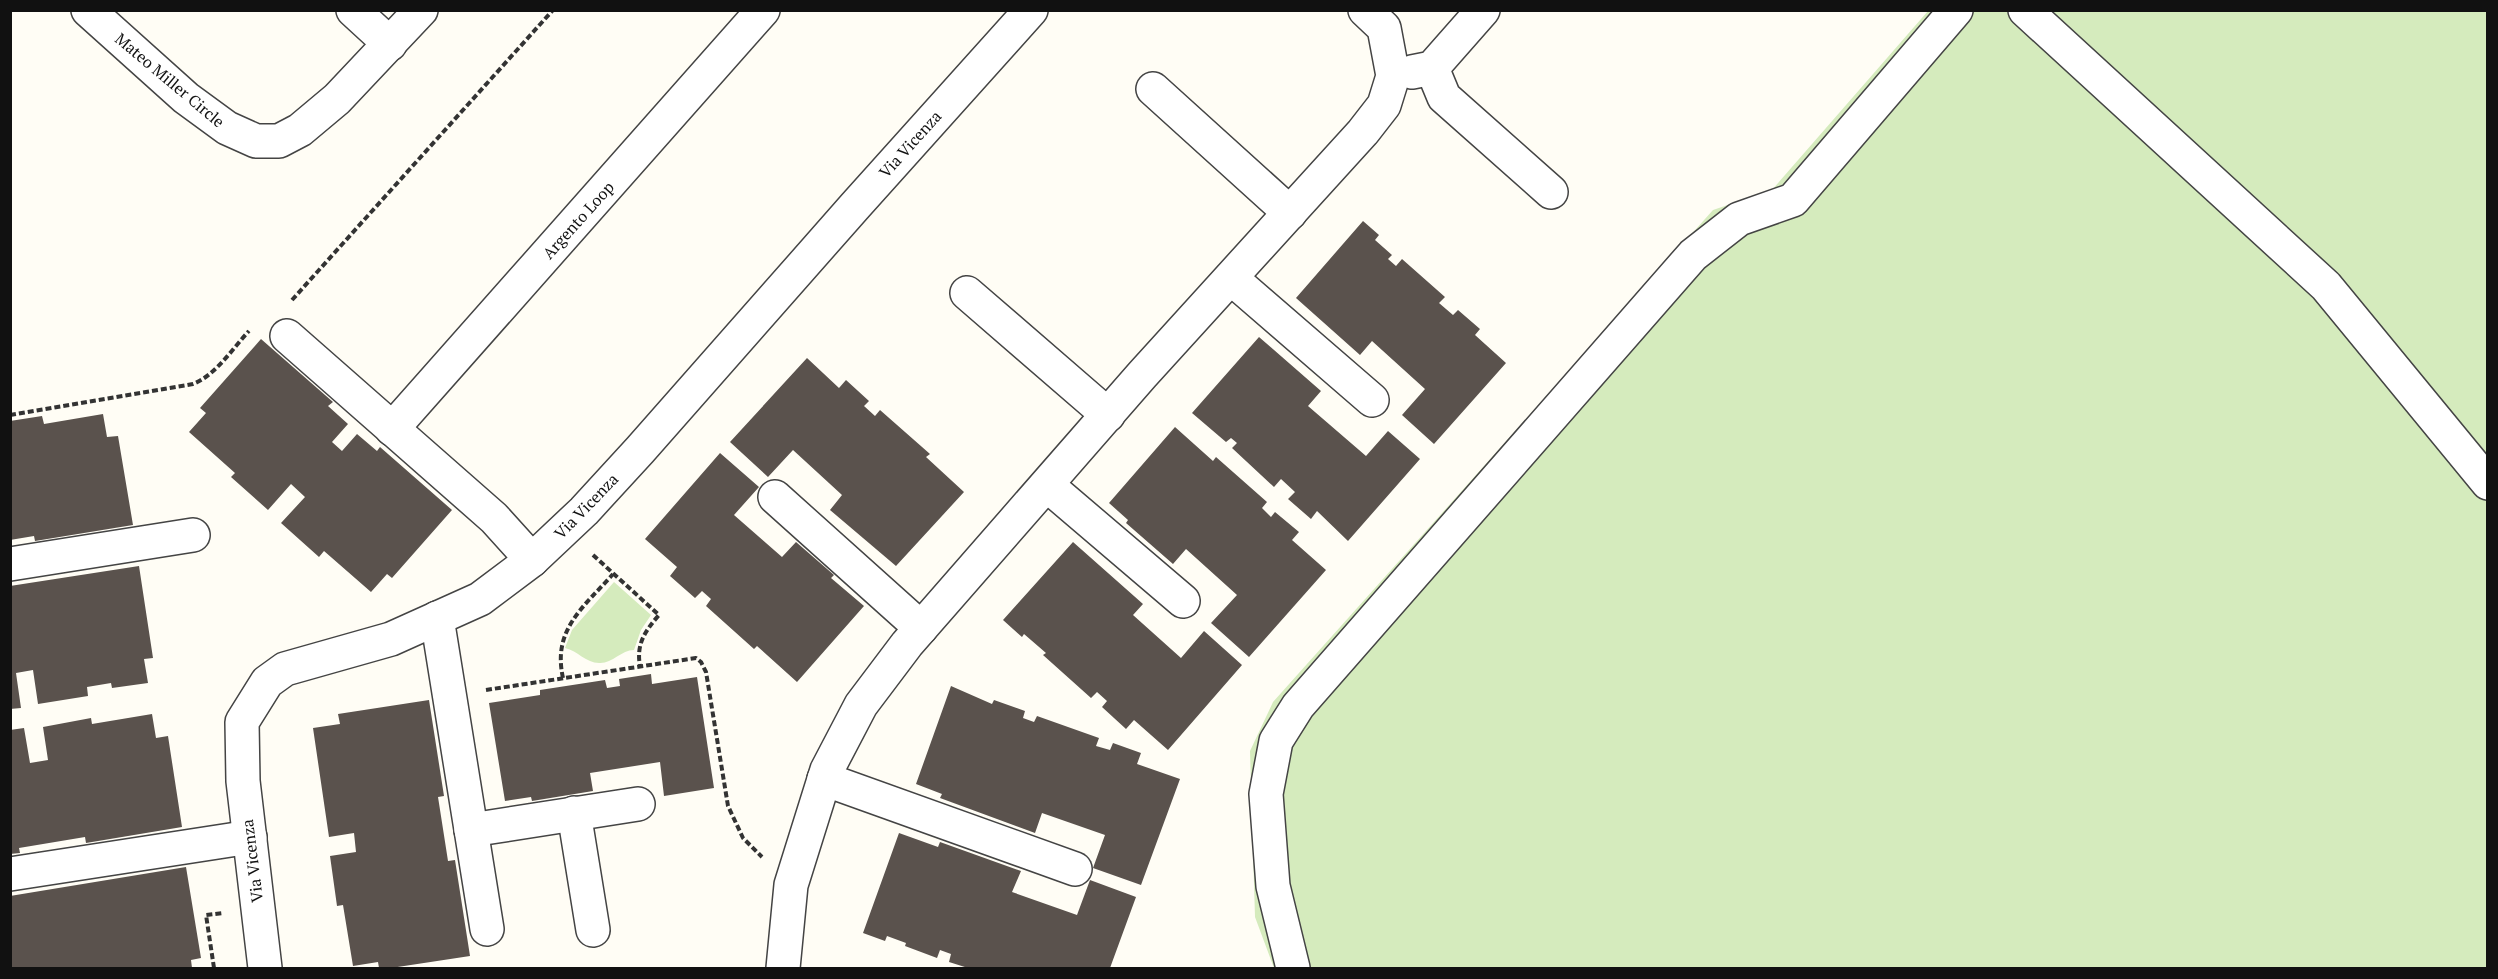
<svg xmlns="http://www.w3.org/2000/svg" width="2498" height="979" viewBox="0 0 2498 979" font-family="'PT Serif',serif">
<rect width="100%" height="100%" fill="#fffdf5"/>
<g fill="#d5ebbd">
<path d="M1928,11H2487V968H1274L1255,917L1250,751L1273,702L1713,210L1772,190Z"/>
<path d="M614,582L651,615L641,630L634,650C621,650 612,664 599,663C586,663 578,651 565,648L572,630Z"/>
</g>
<g fill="#5a524d">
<path d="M1363,221L1379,235L1375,240L1392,255L1388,259L1396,266L1402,259L1445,297L1439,303L1453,315L1458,310L1480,329L1475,335L1506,363L1434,444L1402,415L1425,389L1372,341L1360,355L1296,298Z"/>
<path d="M1259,337L1321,391L1308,406L1366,456L1388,431L1420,459L1348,541L1317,511L1311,519L1288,499L1295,492L1281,479L1274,487L1232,448L1237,443L1231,438L1226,442L1192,413Z"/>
<path d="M261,339L333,402L328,406L348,424L332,442L342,451L357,434L377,451L380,447L452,510L392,578L387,574L371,592L324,551L319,557L281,523L305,497L291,484L268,510L231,477L235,473L189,432L206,413L200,408Z"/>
<path d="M807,358L839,388L846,380L869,401L864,406L875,416L880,410L930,454L926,457L964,492L896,566L830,510L842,495L793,450L768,477L730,442Z"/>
<path d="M103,414L107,437L118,436L133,525L35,541L34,536L10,540V421L42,416L44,424Z"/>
<path d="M1175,427L1213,461L1216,457L1267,502L1262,508L1271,517L1275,512L1299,532L1292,540L1326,570L1249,657L1211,623L1237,595L1186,549L1173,564L1126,523L1128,520L1109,503Z"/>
<path d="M720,453L759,487L734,515L782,557L796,542L834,575L831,578L864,606L797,682L757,646L754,649L706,606L711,599L702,591L695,598L670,576L677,567L645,539Z"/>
<path d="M1073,542L1143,604L1133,615L1181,658L1204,631L1242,665L1168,750L1134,720L1126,729L1102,707L1107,701L1097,692L1091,698L1043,655L1046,653L1024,634L1022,637L1003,620Z"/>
<path d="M139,566L153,658L144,659L148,683L112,688L111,683L87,687L88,696L38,704L33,670L16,673L21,708L10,709V586Z"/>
<path d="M651,674L652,684L697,677L714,788L664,796L660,762L590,773L593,791L532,801L531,797L505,801L489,703L540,695V690L605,680L607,688L620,686L619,679Z"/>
<path d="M951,686L992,704L994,700L1025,711L1023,718L1034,722L1037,716L1099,738L1096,746L1110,750L1113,743L1141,753L1137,764L1180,779L1141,885L1093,868L1105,835L1042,813L1035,833L940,798L942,794L916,784Z"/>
<path d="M429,700L444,796L438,797L448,861L455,860L470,956L391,968H379L378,962L353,966L343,905L337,906L330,856L356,852L354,833L329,837L313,728L340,724L338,714Z"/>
<path d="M152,714L156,738L168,736L182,827L86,843L85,837L19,848L20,853L10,854V730L24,728L30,763L48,760L43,727L91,718L92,724Z"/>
<path d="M899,833L938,847L940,842L1021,871L1012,892L1077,915L1090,880L1136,897L1110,968H968L949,962L951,954L940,950L937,958L905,946L906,943L887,936L885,941L863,933Z"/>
<path d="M186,867L201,958L191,960L192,968H10V896Z"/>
</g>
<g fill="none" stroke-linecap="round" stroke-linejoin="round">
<g stroke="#444" stroke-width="36">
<g id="minor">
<path d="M88,10L186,98L227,128L256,141H279L300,130L337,99L421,10"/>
<path d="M353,10L390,44"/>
<path d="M2025,10L2326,286L2488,483"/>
<path d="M1432,68L1444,97L1551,192"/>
<path d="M1412,72L1432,68L1483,10"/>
<path d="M1153,89L1290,213"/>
<path d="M1231,278L1372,400"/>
<path d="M967,293L1108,415"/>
<path d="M287,336L494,518L532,560"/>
<path d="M392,429L763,10"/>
<path d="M1047,485L1183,601"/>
<path d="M775,497L921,628"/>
<path d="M10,564L193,535"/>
<path d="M437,618L487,929"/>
<path d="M824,779L1075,869"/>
<path d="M574,813L593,930"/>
<path d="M471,830L638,804"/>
<path d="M10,874L250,837"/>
<path d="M265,968L243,781L242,722L267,682L285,669L391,639L480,599L532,560L584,511L640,450L855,206L1031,10"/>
<path d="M783,968L791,885L827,770L861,705L907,644L1142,375L1363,132L1384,105L1393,76L1384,28L1365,10"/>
<path d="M1293,968L1273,886L1266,794L1276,741L1298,706L1693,255L1739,219L1793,200L1956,10"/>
</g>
</g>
<g stroke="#333" stroke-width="4" stroke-dasharray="6 3" stroke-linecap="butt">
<path d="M2412,10V11"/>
<path d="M292,300L553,10"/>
<path d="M10,415L193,384C216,375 232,349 249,331"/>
<path d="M593,555L659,615C645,631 636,644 640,666"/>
<path d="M563,678C552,629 584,607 613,574"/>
<path d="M486,690L696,658L701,662L706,672L728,806L743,838L762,857"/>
<path d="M214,968L206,915L223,913"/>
</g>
<use href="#minor" stroke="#fff" stroke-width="33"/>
</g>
<g text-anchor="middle" stroke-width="6" stroke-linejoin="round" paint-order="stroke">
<g font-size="16" fill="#111" stroke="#fff">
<text transform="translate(170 80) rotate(40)" y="6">Mateo Miller Circle</text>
<text transform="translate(910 144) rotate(-48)" y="6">Via Vicenza</text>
<text transform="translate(578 220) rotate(-48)" y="6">Argento Loop</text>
<text transform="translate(586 506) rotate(-46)" y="6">Via Vicenza</text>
<text transform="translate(252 861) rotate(-97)" y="6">Via Vicenza</text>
</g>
</g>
<rect width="2498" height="979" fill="none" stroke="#111111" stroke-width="24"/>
</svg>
